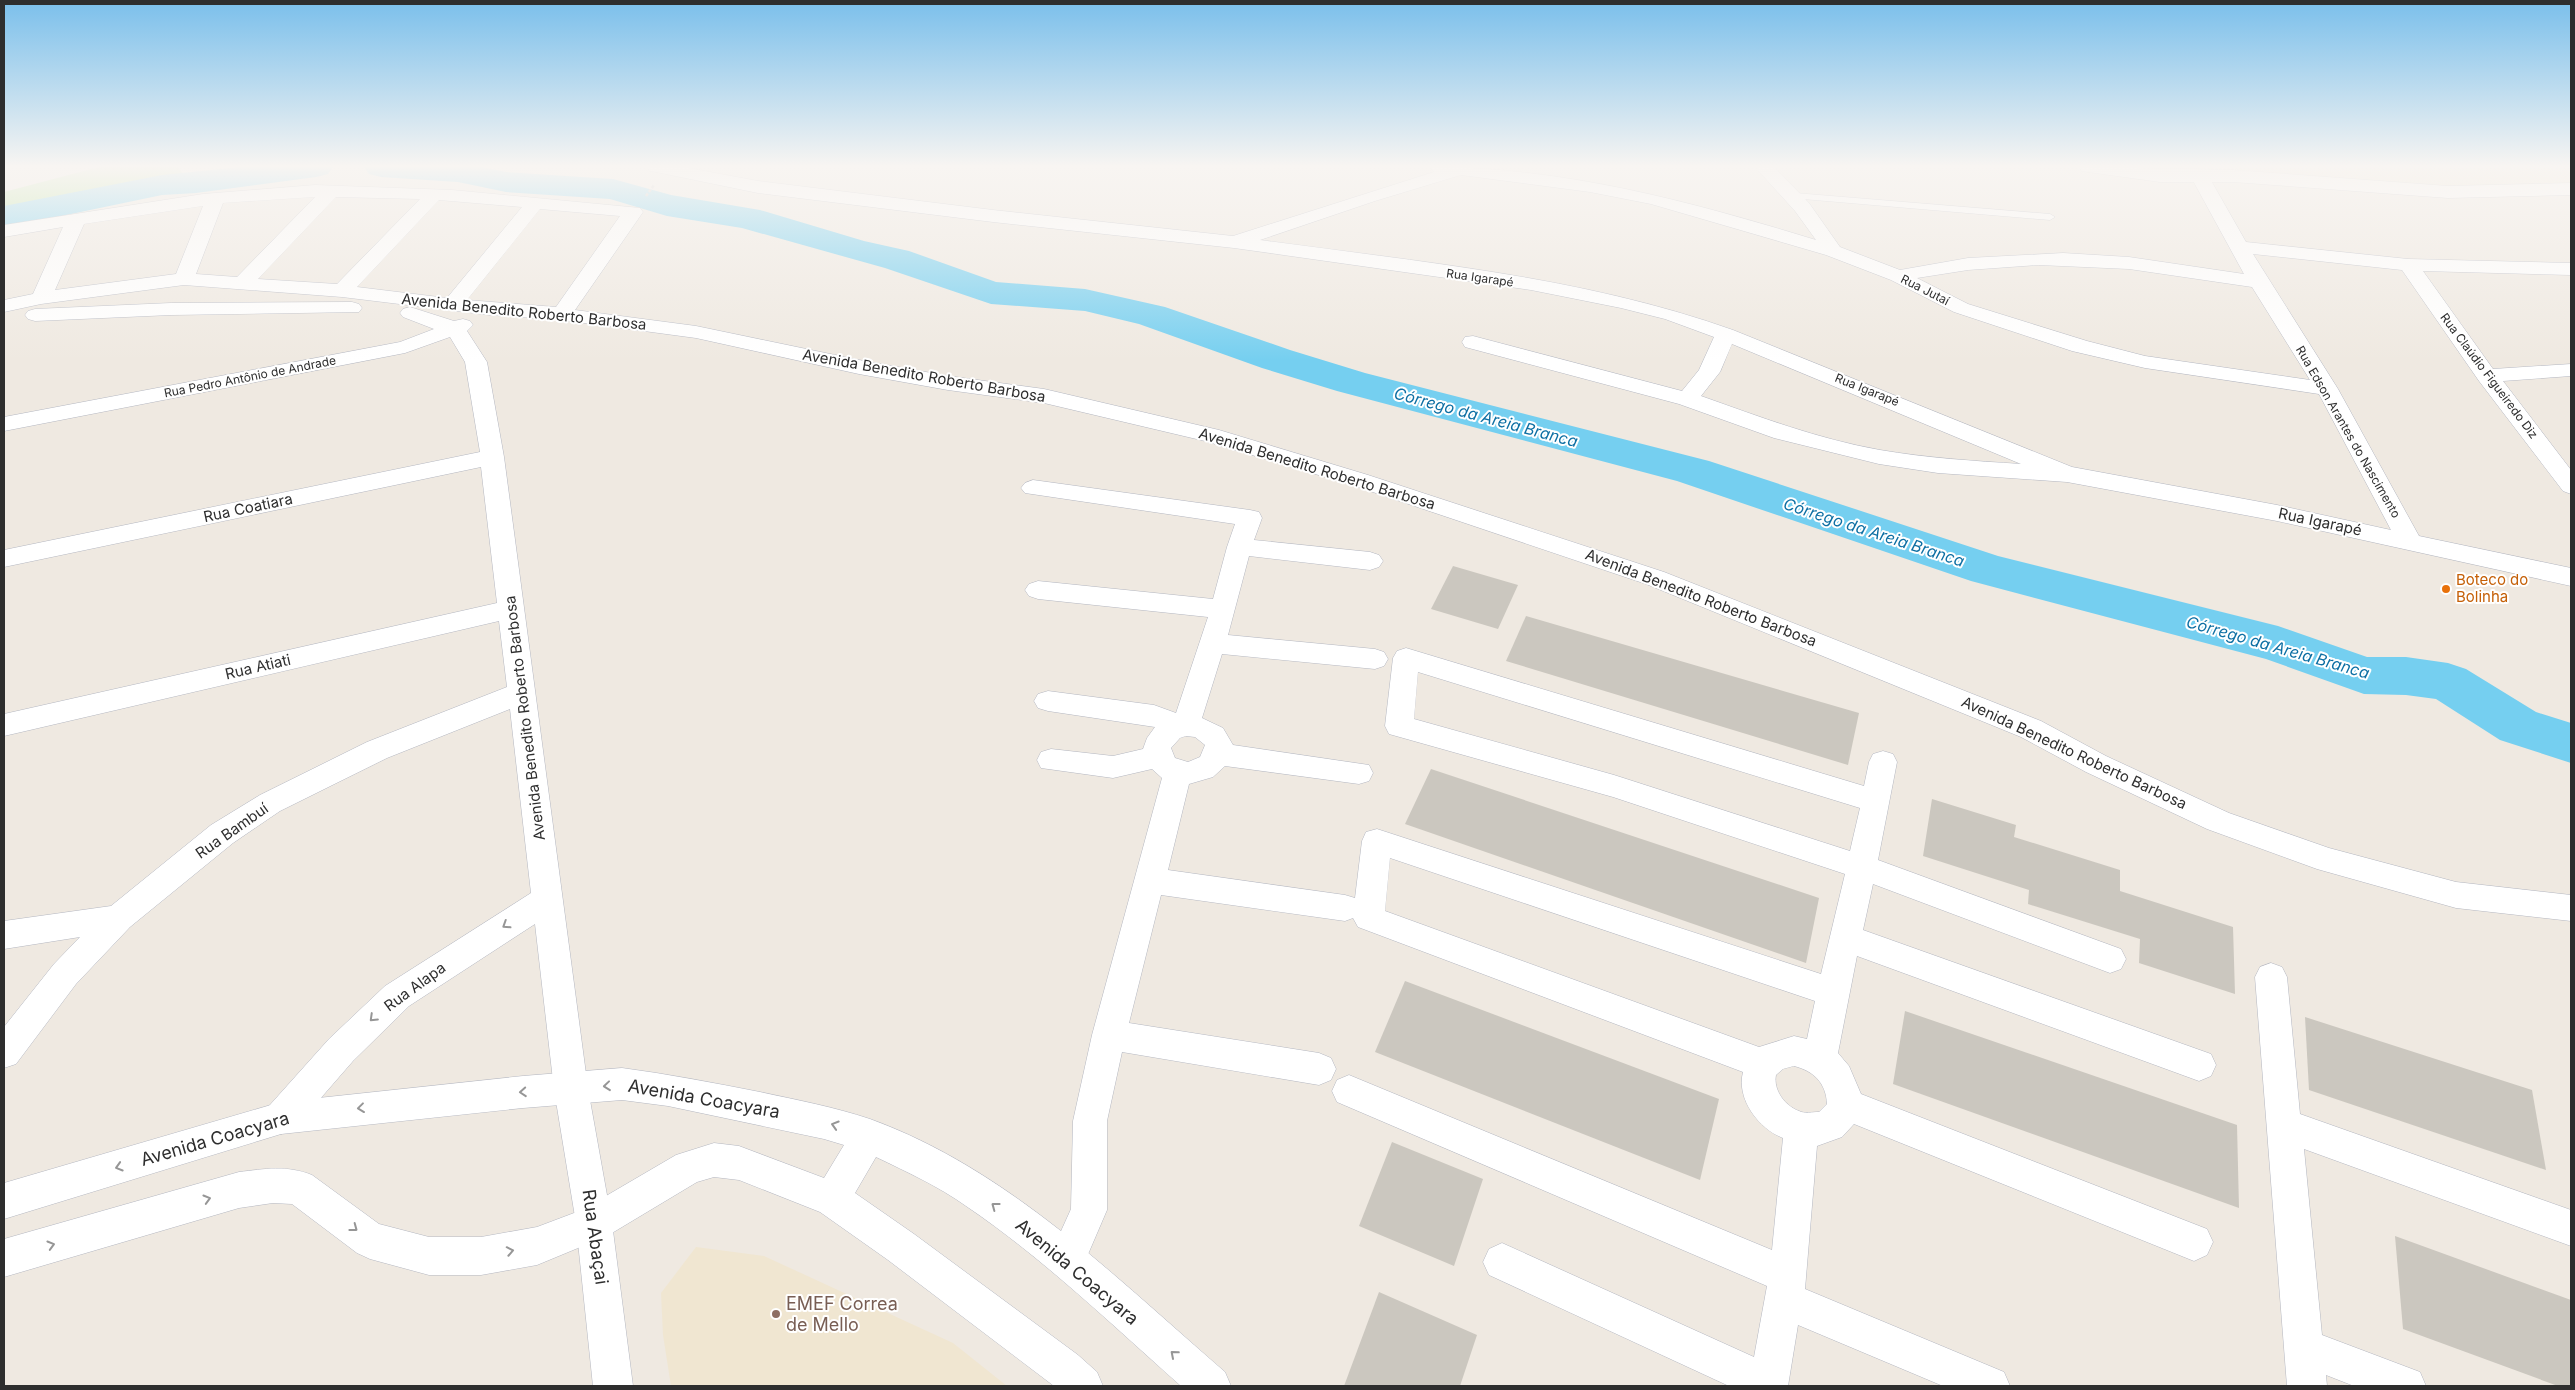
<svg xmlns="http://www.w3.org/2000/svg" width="2575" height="1390" viewBox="0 0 2575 1390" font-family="Inter,sans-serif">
<rect width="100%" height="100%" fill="#efe9e1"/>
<g fill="#f0e6d1">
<path d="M2231,167H2571V184L2472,190L2378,186L2233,169Z"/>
<path d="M696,1247L764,1256L953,1343L1007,1386H671L663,1335L661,1293Z"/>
</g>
<path fill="#b6e59e" d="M99,167H178L186,178L183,182L4,220V192Z"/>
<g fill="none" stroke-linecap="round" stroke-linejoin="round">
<g fill="#75cff0" fill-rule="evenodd">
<path d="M240,167H333L328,174L316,177L196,193L162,195L4,228V206L162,175Z"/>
<path d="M364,167H482L506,172L613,179L671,195L760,210L864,241L909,251L996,282L1085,289L1165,307L1290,350L1365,373L1709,461L1998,556L2278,626L2367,657H2406L2448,663L2466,669L2536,712L2571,723V763L2500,740L2436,699L2406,695L2364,694L2266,659L1971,581L1677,481L1337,391L1262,368L1139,324L1085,311L991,304L885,268L742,228L667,216L610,199L506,192L458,182L381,177L369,174Z"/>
</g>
</g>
<g fill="#cbc7bf">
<path d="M1453,566L1518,585L1498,629L1431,609Z"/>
<path d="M1526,616L1859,713L1848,765L1506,661Z"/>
<path d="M1431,769L1819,898L1806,963L1405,824Z"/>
<path d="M1932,799L2016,825L2014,837L2120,870V891L2233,927L2235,994L2139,963L2140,939L2028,904L2029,890L1923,856Z"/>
<path d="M1405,981L1719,1099L1700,1180L1375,1052Z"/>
<path d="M1905,1011L2237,1125L2239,1208L1893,1084Z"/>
<path d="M2305,1017L2532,1090L2546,1170L2309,1090Z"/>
<path d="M1392,1142L1483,1179L1454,1266L1359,1226Z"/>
<path d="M2395,1236L2571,1300V1386H2558L2403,1329Z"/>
<path d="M1379,1292L1477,1335L1460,1386H1344Z"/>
</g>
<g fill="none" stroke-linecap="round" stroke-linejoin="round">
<g stroke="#b4b7c1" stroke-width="1">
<path id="service" d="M1795,193L2050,214L2055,217L2050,220L1791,198L1790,196Z"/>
</g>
<g stroke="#b4b7c1" stroke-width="1">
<g id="minor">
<path d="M647,167H683L758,181L993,210L1233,236L1434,172L1429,167C1563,167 1689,201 1816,240L1795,211L1755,167H1774L1809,203L1840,247L1900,270L1968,258L2063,253L2129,257L2244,274L2191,177L2193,173H2207L2209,177L2246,242L2408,259L2571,263V275L2423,271L2493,369L2571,364V376L2503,381L2571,470V494L2563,491L2479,381L2402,270L2253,254L2338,389L2419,536L2571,568V586L2277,521L2067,482L1938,473L1879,464L1774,438L1679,404L1465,347L1462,342L1465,337L1473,336L1682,391L1699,370L1714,337L1665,319L1621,308L1531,290L1234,248L993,222L758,193L656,172L650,171ZM1461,175L1590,192L1651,204L1826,255L1891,280L1954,312L2072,351L2145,368L2319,394L2391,530L2277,505L2072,467L1733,330C1581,276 1419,262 1260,240L1375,201ZM2039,265L2129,269L2252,287L2310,380L2145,356L2087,341L1968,304L1917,278L1968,270ZM1732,344L2021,464C1974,461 1927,458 1880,450C1818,439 1760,417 1701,396L1720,372Z"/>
<path d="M315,185L452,190L640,208L643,212L575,310L696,326L859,360L948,376L1044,389L1219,430L1368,475L1664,572L2041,721L2106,756L2229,813L2329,848L2456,882L2571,895V921L2456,908L2317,869L2207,829L2086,772L2021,737L1646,584L1352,485L1205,441L1044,403L948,390L859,374L696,338L562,320L490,315L342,297L184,285L41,304L4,312V300L33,294L63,227L4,237V225L203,194ZM315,197L237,277L196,274L223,203ZM336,197L420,199L337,284L258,279ZM439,200L522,207L447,298L357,287ZM203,206L176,274L55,290L84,224ZM540,209L620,216L556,307L467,300Z"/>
<path d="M352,302L359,304L362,308L359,312L171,315L35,321L28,319L25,315L28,311L35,309L171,303Z"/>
<path d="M410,307L454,321L463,319L470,321L473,325L467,331L487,362L504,457L588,1089L612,1223L633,1386H593L576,1223L554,1089L535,924L409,1006L353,1061L293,1130L281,1134L269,1130L264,1118L269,1106L329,1039L385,986L531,893L510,709L387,758L280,811L233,843L130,927L76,984L16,1064L4,1068V1027L54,964L80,937L4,949V921L111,906L211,825L260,795L367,742L507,687L499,621L4,736V714L497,603L481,467L4,567V550L480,452L465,362L450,337L405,353L4,431V417L400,342L434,329L403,317L400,313L403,309Z"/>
<path d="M1033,480L1250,510L1259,512L1262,518L1254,540L1370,552L1379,555L1383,561L1379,567L1370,570L1249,556L1228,635L1375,649L1384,652L1388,659L1384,666L1375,669L1222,654L1202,718L1223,728L1233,745L1369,765L1373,773L1369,781L1359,784L1225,766L1213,777L1189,784L1168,870L1345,895L1355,898L1362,841L1366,832L1377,829L1821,974L1845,874L1613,797L1389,734L1385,726L1393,658L1397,651L1406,648L1864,786L1869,762L1873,754L1883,751L1893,754L1897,762L1878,860L2121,949L2126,959L2121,969L2110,973L1873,884L1863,930L2211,1054L2216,1065L2211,1076L2199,1081L1857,956L1838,1053L1849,1066L1861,1094L2207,1229L2213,1242L2207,1255L2194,1261L1854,1124L1842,1137L1817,1146L1805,1289L2004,1372L2010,1386H1943L1798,1325L1788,1386H1729L1489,1275L1483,1262L1489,1249L1502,1243L1754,1357L1767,1286L1337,1102L1332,1091L1337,1080L1349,1075L1772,1250L1783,1138C1759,1129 1736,1099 1743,1072L1358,927L1353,918L1345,921L1161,895L1129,1023L1319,1053L1331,1058L1336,1069L1331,1080L1319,1085L1122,1052L1107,1121V1210L1080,1273L1067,1279L1054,1273L1048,1260L1071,1209L1073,1121L1092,1035L1162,778L1152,769L1113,778L1041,768L1037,760L1041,752L1051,749L1113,756L1143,749L1147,738L1155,727L1048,711L1038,708L1034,701L1038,694L1048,691L1154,705L1176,713L1208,617L1038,599L1029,596L1025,590L1029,584L1038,581L1213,599L1227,547L1235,524L1025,493L1021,488L1025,483ZM1418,672L1860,808L1850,851L1614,775L1414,719ZM1186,736L1195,737L1205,745L1200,757L1188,762L1175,758L1171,748L1180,738ZM1390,858L1815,1001L1807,1039L1794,1036L1759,1047L1385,911ZM1794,1066C1814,1071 1826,1083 1827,1104L1819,1112C1813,1112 1804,1114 1799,1111C1785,1106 1773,1090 1776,1075L1783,1069Z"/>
<path d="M2271,963L2282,967L2287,977L2300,1114L2571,1210V1246L2304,1149L2322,1335L2420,1372L2426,1386H2354L2326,1375L2327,1386H2287L2255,977L2260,967Z"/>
</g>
</g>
<g stroke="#b4b7c1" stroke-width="1">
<g id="tertiary">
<path d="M2079,167L2233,170L2448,186L2571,183V195L2448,198L2233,182H2160L2088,172L2082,171Z"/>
<path d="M622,1068C668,1074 714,1083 760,1092C797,1100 834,1107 870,1119C1008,1169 1116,1278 1225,1372L1231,1386H1181C1112,1325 1043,1258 966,1206C938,1186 907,1172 876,1157L855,1193L914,1234L1078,1355L1097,1372L1103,1386H1054L888,1260L820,1212L739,1180L714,1177L697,1182L607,1236L537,1265L481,1275H429L370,1259L357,1253L292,1204L273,1203L239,1208L4,1277V1239L239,1172C264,1169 287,1165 312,1175L379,1224L429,1237H481L537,1227L582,1210L676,1155L714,1143L739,1146L824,1178L844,1145L824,1139L668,1106L622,1100L523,1108L281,1134L4,1219V1183L281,1102L523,1076Z"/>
</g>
</g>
<path stroke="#c9c9c9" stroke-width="2.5" stroke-dasharray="3 2" stroke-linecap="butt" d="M646,196L654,185"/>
<use href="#service" fill="#fff" fill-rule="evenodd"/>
<use href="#minor" fill="#fff" fill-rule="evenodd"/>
<use href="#tertiary" fill="#fff" fill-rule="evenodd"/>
</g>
<defs><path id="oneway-chevron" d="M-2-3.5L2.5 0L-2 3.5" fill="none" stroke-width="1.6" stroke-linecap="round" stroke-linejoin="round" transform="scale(1.25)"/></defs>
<g stroke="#969696">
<use href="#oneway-chevron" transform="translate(506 925) rotate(147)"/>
<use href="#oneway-chevron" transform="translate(373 1018) rotate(136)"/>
<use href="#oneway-chevron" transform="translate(607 1086) rotate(174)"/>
<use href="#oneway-chevron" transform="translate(523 1092) rotate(176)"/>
<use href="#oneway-chevron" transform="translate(361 1108) rotate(173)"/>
<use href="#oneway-chevron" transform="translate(835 1125) rotate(-163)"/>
<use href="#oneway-chevron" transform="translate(119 1167) rotate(163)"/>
<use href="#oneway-chevron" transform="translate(207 1199) rotate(-16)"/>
<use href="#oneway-chevron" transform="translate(995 1206) rotate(-143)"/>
<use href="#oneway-chevron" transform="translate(354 1228) rotate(37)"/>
<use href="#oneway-chevron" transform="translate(51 1245) rotate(-16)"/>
<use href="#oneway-chevron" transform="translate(510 1251) rotate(-11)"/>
<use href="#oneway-chevron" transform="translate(1174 1354) rotate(-139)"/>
</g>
<linearGradient id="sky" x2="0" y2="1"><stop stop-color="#7abfeb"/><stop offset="0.46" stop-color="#f8f5f2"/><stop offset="1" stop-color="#f8f5f2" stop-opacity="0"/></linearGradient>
<rect width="2575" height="361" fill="url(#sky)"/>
<circle fill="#e8710a" stroke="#fff" stroke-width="2" cx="2446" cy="589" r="5"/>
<circle fill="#8d6e63" stroke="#fff" stroke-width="2" cx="776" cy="1314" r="5"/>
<g text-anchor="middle" stroke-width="4" stroke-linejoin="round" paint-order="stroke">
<g font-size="12" fill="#2e2e2e" stroke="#fff">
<text transform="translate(1480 278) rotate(8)" y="4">Rua Igarapé</text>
<text transform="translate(1925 290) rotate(27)" y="4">Rua Jutaí</text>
<text transform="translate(2489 376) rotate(53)" y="4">Rua Claúdio Figueiredo Diz</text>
<text transform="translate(250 377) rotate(-11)" y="4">Rua Pedro Antônio de Andrade</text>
<text transform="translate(1867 390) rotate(22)" y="4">Rua Igarapé</text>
<text transform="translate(2348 432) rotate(60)" y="4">Rua Edson Arantes do Nascimento</text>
</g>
<g font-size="15" fill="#2e2e2e" stroke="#fff">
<text transform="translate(524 312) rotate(6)" y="5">Avenida Benedito Roberto Barbosa</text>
<text transform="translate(924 376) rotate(10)" y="5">Avenida Benedito Roberto Barbosa</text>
<text transform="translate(1317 469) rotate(17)" y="5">Avenida Benedito Roberto Barbosa</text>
<text transform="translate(248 508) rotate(-12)" y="5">Rua Coatiara</text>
<text transform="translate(2320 522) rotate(12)" y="5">Rua Igarapé</text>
<text transform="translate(1701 598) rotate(21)" y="5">Avenida Benedito Roberto Barbosa</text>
<text transform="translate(258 667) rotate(-13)" y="5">Rua Atiati</text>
<text transform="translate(525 718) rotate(-97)" y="5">Avenida Benedito Roberto Barbosa</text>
<text transform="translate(2074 753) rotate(25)" y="5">Avenida Benedito Roberto Barbosa</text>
<text transform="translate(232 831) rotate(-35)" y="5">Rua Bambuí</text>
<text transform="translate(415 987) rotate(-36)" y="5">Rua Alapa</text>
</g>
<g font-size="15" fill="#c56008" stroke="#fff" text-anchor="start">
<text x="2456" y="585">Boteco do<tspan x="2456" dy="17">Bolinha</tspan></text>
</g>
<g font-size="16" font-style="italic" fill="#0d6fa3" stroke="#fff">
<text transform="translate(1486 417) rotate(15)" y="6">Córrego da Areia Branca</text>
<text transform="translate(1874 532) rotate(18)" y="6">Córrego da Areia Branca</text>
<text transform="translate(2278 647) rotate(16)" y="6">Córrego da Areia Branca</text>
</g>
<g font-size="18" fill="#2e2e2e" stroke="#fff">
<text transform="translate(704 1099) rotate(10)" y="6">Avenida Coacyara</text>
<text transform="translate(215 1139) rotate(-16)" y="6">Avenida Coacyara</text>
<text transform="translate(595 1237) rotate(82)" y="6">Rua Abaçai</text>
<text transform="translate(1077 1272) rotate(40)" y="6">Avenida Coacyara</text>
</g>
<g font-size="18" fill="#785e54" stroke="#fff" text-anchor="start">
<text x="786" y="1310">EMEF Correa<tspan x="786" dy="21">de Mello</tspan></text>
</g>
</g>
<rect width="2575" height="1390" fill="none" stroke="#2e2e2e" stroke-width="10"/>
</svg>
